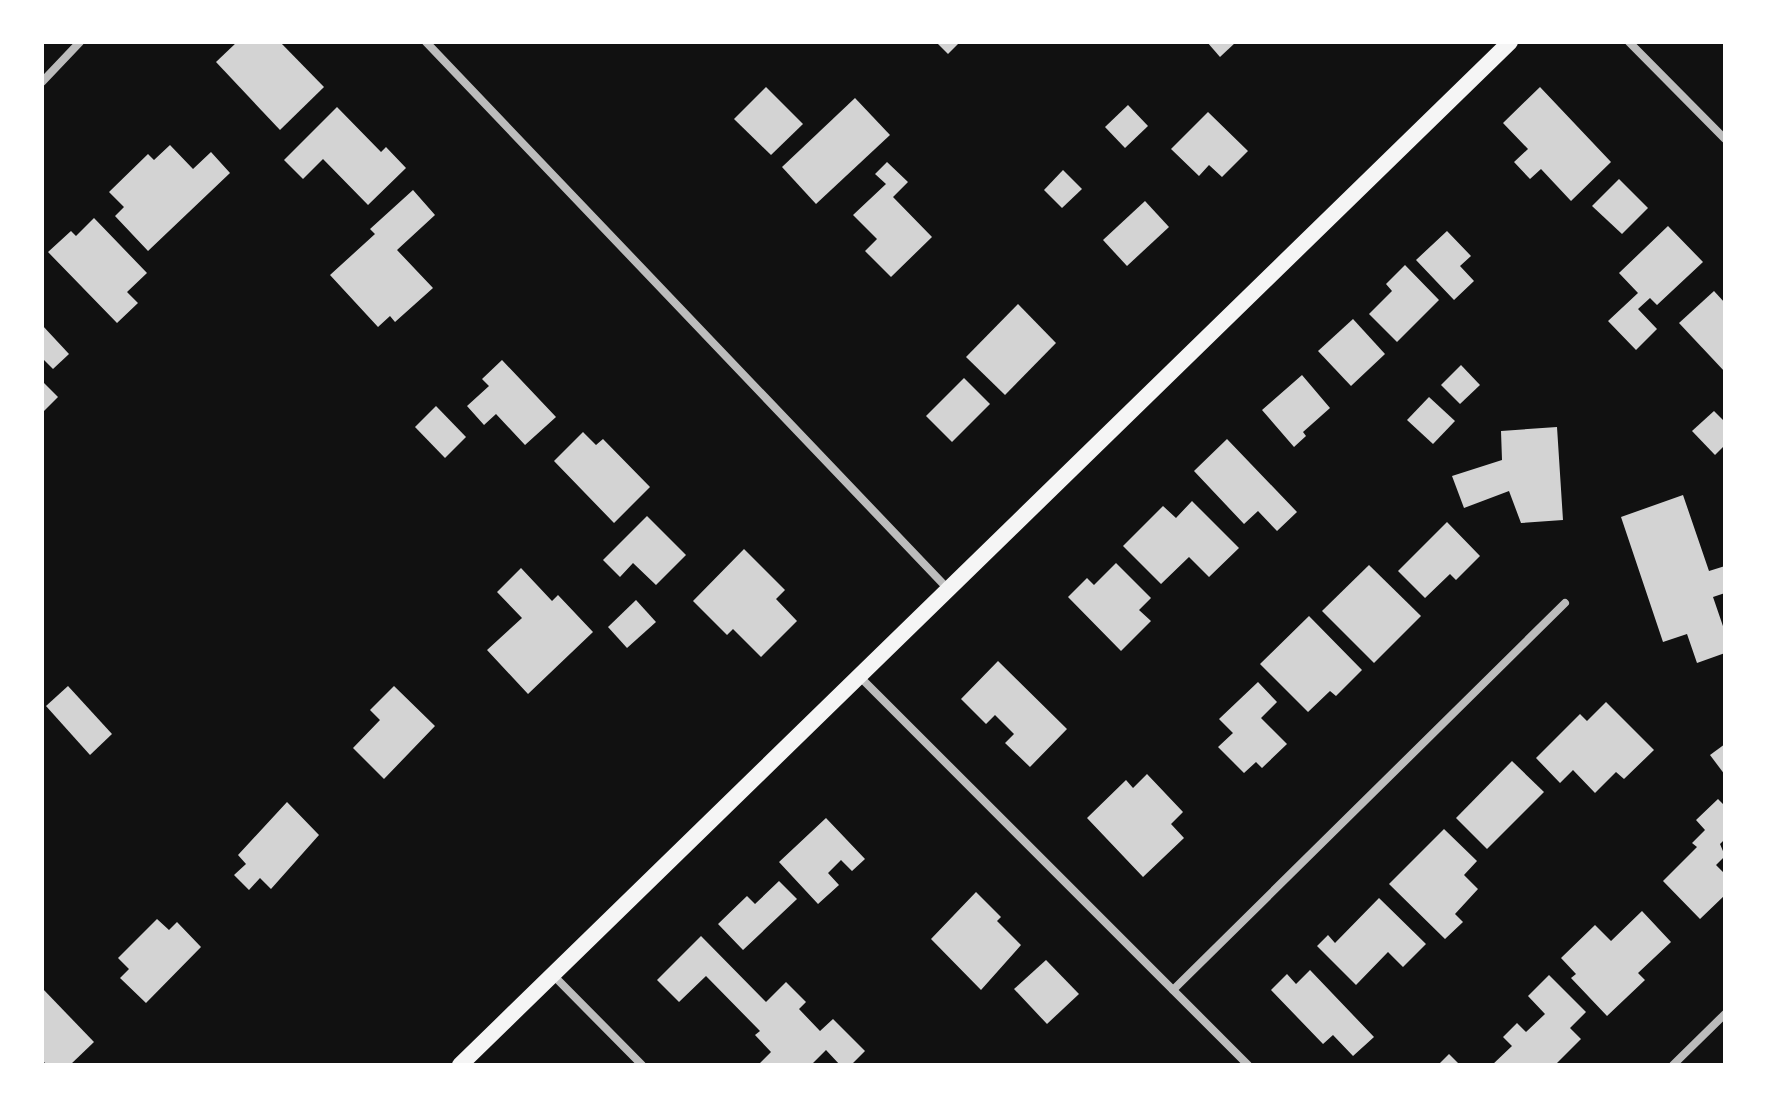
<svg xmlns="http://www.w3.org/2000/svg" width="1767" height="1107" viewBox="0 0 1767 1107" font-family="Figtree,sans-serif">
<rect width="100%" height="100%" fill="#111"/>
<g fill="#d3d3d3">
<path d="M237,42H280L324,87L280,130L216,62Z"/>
<path d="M936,42H960L948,54Z"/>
<path d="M1207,42H1236L1220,57Z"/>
<path d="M766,87L803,124L771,155L734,119Z"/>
<path d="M1540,87L1611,162L1571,201L1541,169L1530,179L1514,162L1528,149L1503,123Z"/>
<path d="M855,98L890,135L816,204L782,167Z"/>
<path d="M1128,105L1148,126L1125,148L1105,127Z"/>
<path d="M337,107L381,152L386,147L406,168L368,205L323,159L303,179L284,160Z"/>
<path d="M1208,112L1248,151L1222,177L1209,165L1199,176L1171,149Z"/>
<path d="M170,145L193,169L211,152L230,173L148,251L115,216L124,207L109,192L148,154L154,160Z"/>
<path d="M887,162L908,182L893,197L932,237L891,277L865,251L877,239L853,215L886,184L875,174Z"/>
<path d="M1063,170L1082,189L1062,208L1044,190Z"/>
<path d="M1619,179L1648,208L1622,234L1592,206Z"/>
<path d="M413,190L435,215L397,250L433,288L395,322L390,316L378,327L330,275L375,234L370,229Z"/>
<path d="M1145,201L1169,227L1127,266L1103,240Z"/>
<path d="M94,218L147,273L127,292L138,303L117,323L48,252L71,231L76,236Z"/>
<path d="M1668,226L1703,262L1657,305L1650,298L1638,309L1657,329L1636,350L1608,321L1638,293L1619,273Z"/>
<path d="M1447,231L1471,256L1460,266L1474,281L1454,300L1416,260Z"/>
<path d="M1405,265L1439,300L1397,342L1369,314L1392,291L1386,284Z"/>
<path d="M1714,291L1725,303V372L1679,323Z"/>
<path d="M1018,304L1056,343L1005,395L966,357Z"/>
<path d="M1353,319L1385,354L1351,386L1318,351Z"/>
<path d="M42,325L69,354L53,369L42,358Z"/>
<path d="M502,360L556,417L525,445L496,414L484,425L467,406L489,386L482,379Z"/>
<path d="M1461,365L1480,385L1460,404L1441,385Z"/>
<path d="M1302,375L1330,408L1303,432L1306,436L1294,447L1262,410Z"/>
<path d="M964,378L990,404L952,442L926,416Z"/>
<path d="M42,381L58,397L42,413Z"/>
<path d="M1429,397L1455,421L1433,444L1407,420Z"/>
<path d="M436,406L466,437L445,458L415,427Z"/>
<path d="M1714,411L1725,422V445L1715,455L1692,431Z"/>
<path d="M1557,427L1563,520L1521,523L1509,491L1464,508L1452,476L1502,460L1501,431Z"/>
<path d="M583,432L596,445L603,439L650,487L614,523L554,461Z"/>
<path d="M1227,439L1297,512L1277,531L1258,511L1244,524L1194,471Z"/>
<path d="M1683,495L1709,571L1725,566V593L1713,597L1725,632V653L1697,663L1687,634L1663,642L1621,517Z"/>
<path d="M1192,501L1239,548L1209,577L1189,557L1161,584L1123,546L1163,506L1176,518Z"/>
<path d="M647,516L686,555L656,585L633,563L620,577L603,560Z"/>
<path d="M1447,522L1480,556L1456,580L1450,574L1425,598L1398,571Z"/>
<path d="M744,549L785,590L776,599L797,621L761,657L733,629L727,635L693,601Z"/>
<path d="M1116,563L1151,598L1139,610L1151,621L1121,651L1068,597L1087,578L1094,585Z"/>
<path d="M1369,565L1421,616L1374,663L1322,611Z"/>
<path d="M521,568L552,601L558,595L593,632L528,694L487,650L522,618L497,592Z"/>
<path d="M636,600L656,622L627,648L608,627Z"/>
<path d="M1309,616L1362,670L1336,696L1330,691L1308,712L1260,664Z"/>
<path d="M998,661L1067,729L1030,767L1005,743L1014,734L995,715L986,724L961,699Z"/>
<path d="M1258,682L1277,702L1261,718L1287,744L1262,768L1256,762L1244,773L1218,747L1233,733L1219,719Z"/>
<path d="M68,686L112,734L90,755L46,706Z"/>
<path d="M394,686L435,726L384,779L353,748L380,720L370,710Z"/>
<path d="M1606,702L1654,750L1624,779L1616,772L1595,793L1573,770L1560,783L1536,758L1580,714L1587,721Z"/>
<path d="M1725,744V775L1710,755Z"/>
<path d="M1512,761L1544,792L1487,849L1456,818Z"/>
<path d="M1147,774L1183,812L1171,824L1184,838L1143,877L1087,818L1126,780L1133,788Z"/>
<path d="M1718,799L1725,806V839L1720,844L1725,856L1716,865L1725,874V895L1700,919L1663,881L1697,847L1692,843L1705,830L1696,820Z"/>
<path d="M287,802L319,835L271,889L260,878L249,890L234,875L246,864L238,855Z"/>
<path d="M826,818L865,859L852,871L841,860L828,873L839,885L818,904L779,862Z"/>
<path d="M1444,829L1477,861L1464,875L1478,889L1455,914L1463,922L1445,939L1389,884Z"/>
<path d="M779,881L797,899L743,950L718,924L747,896L755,904Z"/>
<path d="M976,892L1001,917L997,921L1021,945L981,990L931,939Z"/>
<path d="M1379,898L1426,944L1403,967L1388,952L1356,985L1317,946L1328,935L1335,943Z"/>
<path d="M1642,911L1671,942L1638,973L1645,980L1607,1016L1571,978L1576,974L1561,958L1595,925L1611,941Z"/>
<path d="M157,919L169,930L177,922L201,947L146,1003L120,978L129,969L118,958Z"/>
<path d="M701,936L766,1002L786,982L806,1002L799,1009L820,1031L833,1019L865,1051L851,1065H840L826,1050L811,1065H758L771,1052L755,1035L760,1031L706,976L679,1002L657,980Z"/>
<path d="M1046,960L1079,994L1047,1024L1014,989Z"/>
<path d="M1310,970L1374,1037L1353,1056L1333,1035L1323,1044L1271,990L1287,974L1296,984Z"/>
<path d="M1549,975L1586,1012L1570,1028L1581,1039L1555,1065H1492L1512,1046L1503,1037L1517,1023L1526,1032L1545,1014L1528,996Z"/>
<path d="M42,988L94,1042L70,1065H47L42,1060Z"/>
<path d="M1449,1054L1460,1065H1438Z"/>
</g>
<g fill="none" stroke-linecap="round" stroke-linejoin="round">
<g stroke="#bcbcbc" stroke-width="8">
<path d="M426,42L948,589"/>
<path d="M1629,42L1725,139"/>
<path d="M42,82L80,42"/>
<path d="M859,676L1248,1065"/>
<path d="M553,975L642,1065"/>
<path d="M1173,990L1565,603"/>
<path d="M1673,1065L1725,1014"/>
</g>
<path stroke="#f5f5f5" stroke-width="16" d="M460,1065L1510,42"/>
</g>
<rect width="1767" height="1107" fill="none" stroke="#ffffff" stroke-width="88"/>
</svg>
